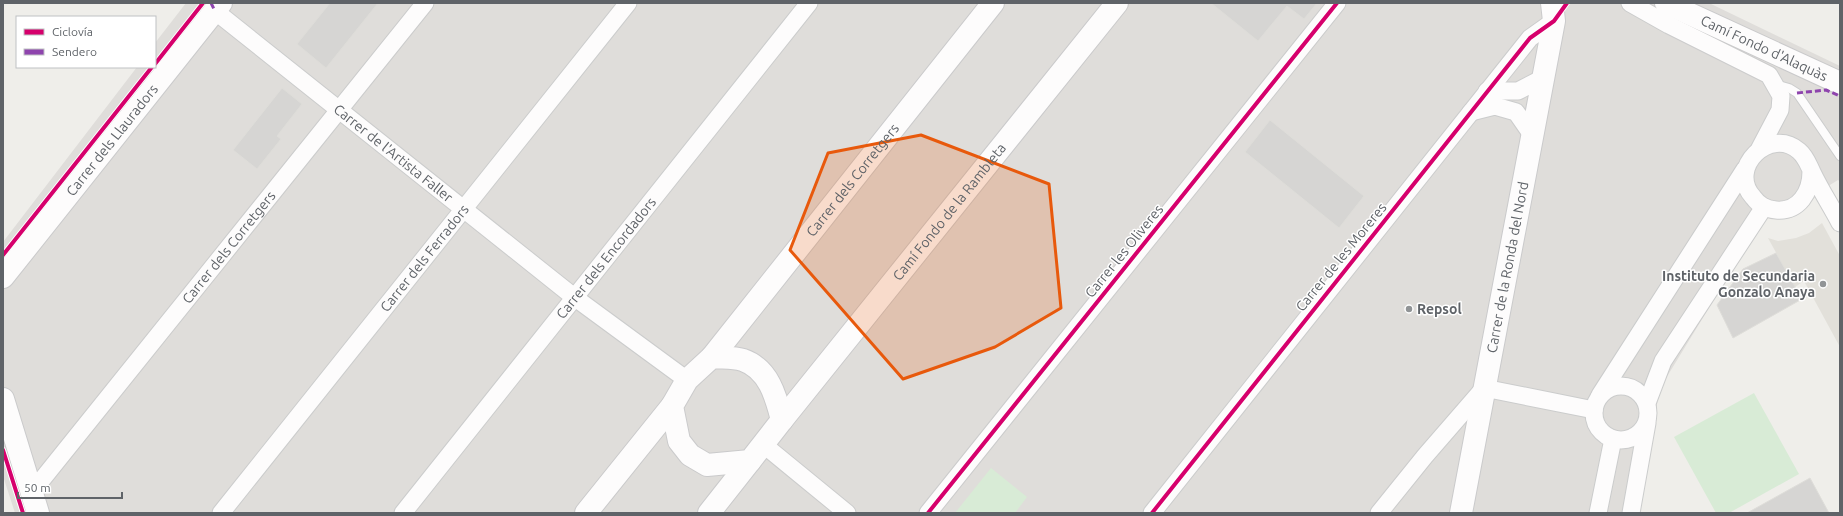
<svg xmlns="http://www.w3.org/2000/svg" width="1843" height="516" viewBox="0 0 1843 516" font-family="Ubuntu,sans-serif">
<rect width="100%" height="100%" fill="#efeeea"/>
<path fill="#dfddda" d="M186,3H1709L1840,66V182L1838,180L1812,196L1791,218L1767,213L1660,388L1637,513H15L3,476V242L137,67H155V43Z"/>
<path fill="#e2e0da" d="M1822,223L1840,256V347L1804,281L1795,287L1768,238L1778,241L1796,238L1809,233Z"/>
<g fill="#d8ebd6">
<path d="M1754,393L1799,474L1729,513H1716L1674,437Z"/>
<path d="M991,468L1027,497L1015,513H955Z"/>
</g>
<g fill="#d6d5d3" stroke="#deddd9">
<path d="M330,3H378L326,68L297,44Z"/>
<path d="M1211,3H1317L1304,19L1287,6L1258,41Z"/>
<path d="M282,88L302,104L277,136L281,139L257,169L233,150Z"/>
<path d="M1270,120L1364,196L1339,228L1245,152Z"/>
<path d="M1776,253L1802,299L1733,338L1717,305L1743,269Z"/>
<path d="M1810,478L1829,513H1747Z"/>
</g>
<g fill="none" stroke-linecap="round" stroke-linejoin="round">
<g stroke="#cbcccc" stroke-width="10">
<path id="lane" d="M1775,84L1789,88L1797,93L1840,156"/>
</g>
<g stroke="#cbcccc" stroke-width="19">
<g id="street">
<path d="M1630,3L1669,25L1769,75L1781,96L1780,110L1760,148"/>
<path id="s1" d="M215,11L574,297L687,380"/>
<path d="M1487,91H1518L1543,78"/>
<path d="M1471,112L1495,106L1516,112L1532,135"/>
<path d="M1811,171C1811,192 1799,212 1776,210C1765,209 1759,205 1753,197C1727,168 1770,126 1799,151C1806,157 1808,164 1812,172C1820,189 1831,206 1840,223"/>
<circle cx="1621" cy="413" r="27"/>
<path d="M1600,395L1745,169"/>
<path d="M1647,403L1663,361L1764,207"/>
<path d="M764,445L847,513"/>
<path id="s2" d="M32,492L425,3"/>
<path id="s3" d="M221,513L628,3"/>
<path id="s4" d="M403,513L809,3"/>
<path d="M928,513L1337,3"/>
<path d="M1152,513L1530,38L1554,21"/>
<path d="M1379,513L1425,456L1484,388L1594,410"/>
<path d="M1598,513L1613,439"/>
<path d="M1631,513L1647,423"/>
</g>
</g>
<g stroke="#cacacb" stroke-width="24">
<g id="secondary">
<path id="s5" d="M1666,3L1840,83"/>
<path id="s6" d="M3,277L221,3"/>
<path id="s7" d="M712,357L993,3"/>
<path d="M712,357C721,358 734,357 743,360C769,369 776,397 782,420L750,461L707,465L690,455L679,441L672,406L687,380Z"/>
<path d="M3,399L38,513"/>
<path id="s8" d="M782,420L1117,3"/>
<path d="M586,513L672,406"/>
<path d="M709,513L750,461"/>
<path id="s9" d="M1461,513L1554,21L1552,3"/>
</g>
</g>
<use href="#lane" stroke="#fdfcfc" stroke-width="8"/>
<use href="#street" stroke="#fdfcfc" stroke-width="17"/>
<use href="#secondary" stroke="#fdfcfc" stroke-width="22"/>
<g stroke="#8e44ad" stroke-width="3" stroke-dasharray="6 3" stroke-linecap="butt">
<path d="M211,3L215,11"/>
<path d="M1797,93L1826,90L1840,96"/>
</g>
<g stroke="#fff" stroke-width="6">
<g id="cycleway">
<path d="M155,64L203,3"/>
<path d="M3,255L152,67"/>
<path d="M3,450L23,513"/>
<path d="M928,513L1337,3"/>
<path d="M1152,513L1530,38L1554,21L1567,3"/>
</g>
</g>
<use href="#cycleway" stroke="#d6006c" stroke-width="4"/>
</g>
<path fill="#e8590c" fill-opacity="0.2" stroke="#e8590c" stroke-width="3" stroke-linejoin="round" d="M921,135L1049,184L1061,308L995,347L903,379L790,250L828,153Z"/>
<g fill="#919496" stroke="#fff" stroke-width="1.5">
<circle cx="1823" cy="284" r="4"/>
<circle cx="1409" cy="309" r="4"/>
</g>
<g text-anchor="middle" stroke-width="3" stroke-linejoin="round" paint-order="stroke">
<g font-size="14" fill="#5f6368" stroke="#fff">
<text dy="5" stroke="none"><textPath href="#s5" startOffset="108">Camí Fondo d'Alaquàs</textPath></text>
<text dy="5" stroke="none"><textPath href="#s6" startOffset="175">Carrer dels Llauradors</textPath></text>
<text dy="5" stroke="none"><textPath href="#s1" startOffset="228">Carrer de l'Artista Faller</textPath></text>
<text dy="5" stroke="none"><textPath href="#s7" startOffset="226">Carrer dels Corretgers</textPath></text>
<text dy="5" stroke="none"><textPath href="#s8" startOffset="267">Camí Fondo de la Rambleta</textPath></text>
<text dy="5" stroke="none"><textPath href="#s2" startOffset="314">Carrer dels Corretgers</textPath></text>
<text transform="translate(1124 251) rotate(-51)" y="5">Carrer les Oliveres</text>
<text transform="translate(1341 257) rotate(-51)" y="5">Carrer de les Moreres</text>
<text dy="5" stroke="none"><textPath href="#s3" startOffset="326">Carrer dels Ferradors</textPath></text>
<text dy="5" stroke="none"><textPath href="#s4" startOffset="326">Carrer dels Encordadors</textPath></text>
<text dy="5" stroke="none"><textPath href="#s9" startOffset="250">Carrer de la Ronda del Nord</textPath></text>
</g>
<g font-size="14" font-weight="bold" fill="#5f6368" stroke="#fff" text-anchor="end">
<text x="1815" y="281">Instituto de Secundaria<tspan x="1815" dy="16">Gonzalo Anaya</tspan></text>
<text x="1417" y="314" text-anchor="start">Repsol</text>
</g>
</g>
<rect width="1843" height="516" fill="none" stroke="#5f6368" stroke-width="8"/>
<rect x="16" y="16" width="140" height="52" fill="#ffffff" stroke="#bfc1c3"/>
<rect x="24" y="29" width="20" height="6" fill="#d6006c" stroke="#bfc1c3"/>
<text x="52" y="36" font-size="12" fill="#5f6368">Ciclovía</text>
<rect x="24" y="49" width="20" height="6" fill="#8e44ad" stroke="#bfc1c3"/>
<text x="52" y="56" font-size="12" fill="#5f6368">Sendero</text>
<path d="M18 492v6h104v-6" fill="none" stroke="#5f6368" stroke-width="2"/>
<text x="24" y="492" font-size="12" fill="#5f6368" stroke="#ffffff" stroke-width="3" paint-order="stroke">50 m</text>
</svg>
